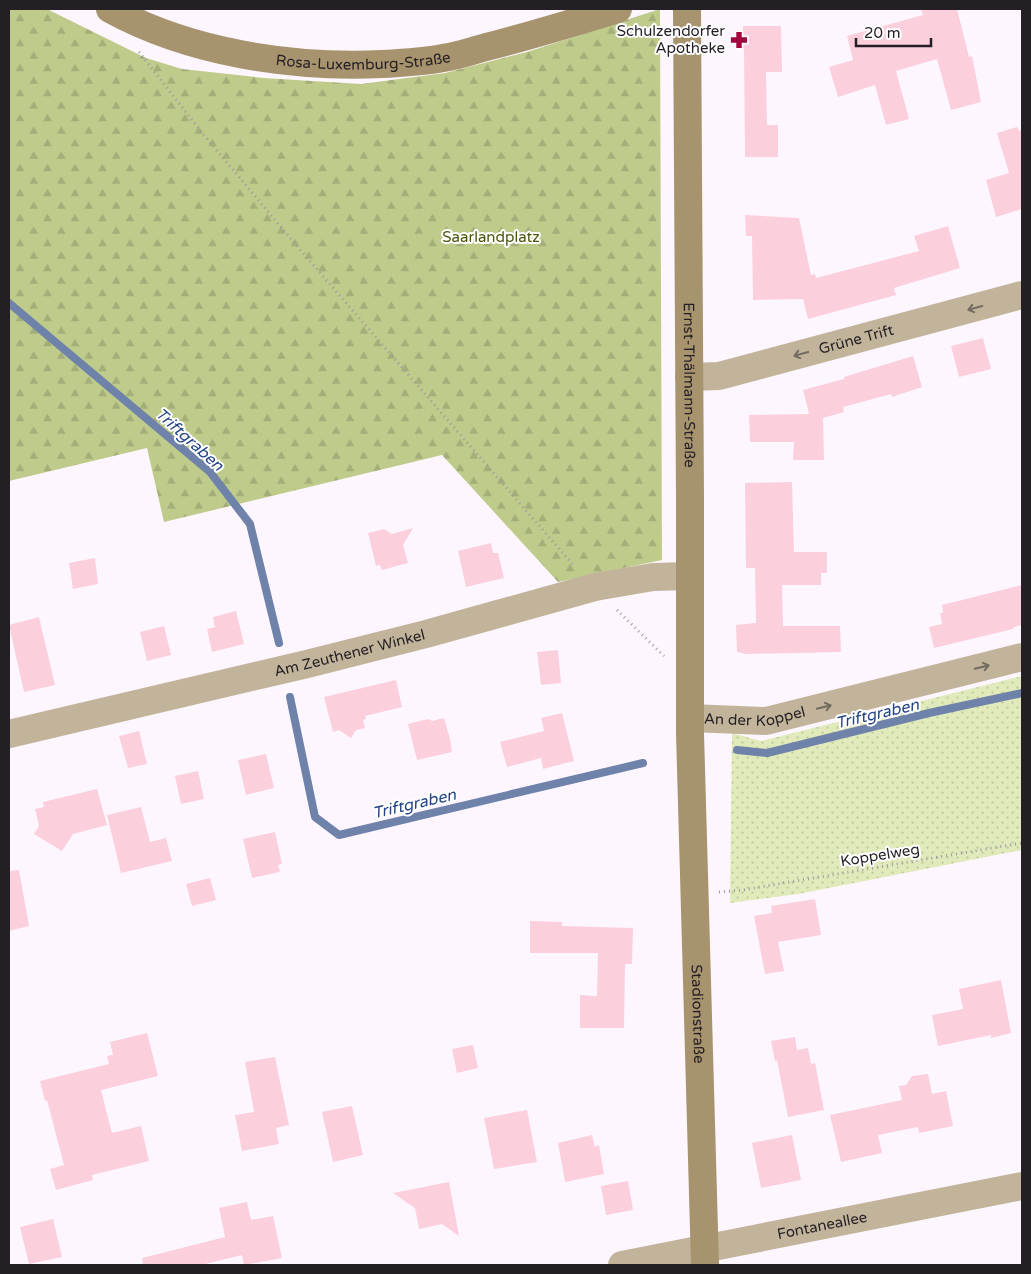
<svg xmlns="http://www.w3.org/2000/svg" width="1031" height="1274" viewBox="0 0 1031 1274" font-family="'Varela Round',sans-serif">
<defs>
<pattern id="green-dots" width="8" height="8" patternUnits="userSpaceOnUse" patternTransform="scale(1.25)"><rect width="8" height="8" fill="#e0eaba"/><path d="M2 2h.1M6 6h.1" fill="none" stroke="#c0c8a0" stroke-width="1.8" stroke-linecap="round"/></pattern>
<pattern id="forest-firs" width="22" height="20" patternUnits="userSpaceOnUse" patternTransform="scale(1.25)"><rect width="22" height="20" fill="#bfcb8b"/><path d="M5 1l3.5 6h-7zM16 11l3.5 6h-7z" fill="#a4ae78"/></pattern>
</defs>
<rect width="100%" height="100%" fill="#fdf6fe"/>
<path fill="url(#green-dots)" d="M1022,676V850L798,894L730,903L732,733L761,741Z"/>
<path fill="url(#forest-firs)" d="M9,9H47L146,58L182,69L264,78L361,84L445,73L527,52L660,9L662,560L558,582L442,455L164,522L147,448L9,481Z"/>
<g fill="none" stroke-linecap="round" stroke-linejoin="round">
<g stroke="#6f82aa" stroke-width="8">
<path d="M9,303L210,472L250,524L279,643"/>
<path d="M290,697L315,817L339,835L643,763"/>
<path d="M737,750L767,753L929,713L1022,693"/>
</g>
</g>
<g fill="#fbd0dc">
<path d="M921,9H957L969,57L972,56L981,102L951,110L937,59L896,71L909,119L886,125L875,85L838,97L829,67L853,60L847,36L923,15Z"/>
<path d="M743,26H781L782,72H766L767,125H778V157H745L744,49H737L736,30H743Z"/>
<path d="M1017,127L1019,131L1022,130V209L996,217L986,180L1009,173L997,133Z"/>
<path d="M745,215L799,218L811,275L815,274L816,278L919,251L914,236L948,226L960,268L894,288L896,295L808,319L803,299L753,300L752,236H746Z"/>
<path d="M983,338L991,369L959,377L951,346Z"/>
<path d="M913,356L922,387L892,397L891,394L843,407L844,412L823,418L824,460H793L794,442H750L749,415L809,414L803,390L844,379V377Z"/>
<path d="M792,482L794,552H827V573H821V585H782L783,626H840L841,652L746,654L737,652L736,625L756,623L755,568H746L745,483Z"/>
<path d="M413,528L403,545L408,563L382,570L380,565L376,566L368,533L384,529L392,534Z"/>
<path d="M491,543L493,553H498L504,578L466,587L458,551Z"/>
<path d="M95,558L98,584L73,589L69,563Z"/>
<path d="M1022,585V625L1014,627L1013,629L934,648L929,627L942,624L940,613H943L942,605Z"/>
<path d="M236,611L244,644L212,652L207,629L215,627L213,617Z"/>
<path d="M39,617L55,685L24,692L9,625Z"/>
<path d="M164,626L171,655L147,661L140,632Z"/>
<path d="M558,650L561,683L541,685L537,652Z"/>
<path d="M396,680L402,707L365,716L366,719L363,720L365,728L356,730L351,738L339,730L333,732L324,697Z"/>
<path d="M562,713L574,761L543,769L541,758L507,767L500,742L544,731L541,718Z"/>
<path d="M444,718L450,739L452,752L417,760L408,724L428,719L432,721Z"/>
<path d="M139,731L147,764L128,768L119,736Z"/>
<path d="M266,754L274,788L246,795L238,760Z"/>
<path d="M198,771L204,799L181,804L175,776Z"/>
<path d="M97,789L107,825L73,834L62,851L34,834L39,826L35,809L44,807L43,802Z"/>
<path d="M141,807L150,842L166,838L172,861L121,873L107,815Z"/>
<path d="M275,832L282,864L278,865L280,872L252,878L243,839Z"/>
<path d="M19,870L29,926L9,931V871Z"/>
<path d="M210,878L216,900L192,906L186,884Z"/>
<path d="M815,899L821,935L778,942L784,971L765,974L754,916L772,913L771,906Z"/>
<path d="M530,921L562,922V926L633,928L632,964H625L624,1028H580V995L597,996L598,953H530Z"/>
<path d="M1001,980L1011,1033L991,1038V1035L938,1046L932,1015L963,1009L959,989Z"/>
<path d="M147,1033L158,1076L101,1090L112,1133L141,1126L149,1161L92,1175L93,1180L56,1190L50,1169L64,1165L47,1100L45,1101L40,1081L109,1064L107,1056L113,1055L110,1042Z"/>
<path d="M795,1037L797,1050L808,1048L811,1064L815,1063L824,1110L788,1117L777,1060L775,1061L771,1041Z"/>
<path d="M473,1045L478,1068L457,1073L452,1049Z"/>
<path d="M275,1057L289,1125L276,1128L279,1144L242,1151L235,1115L254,1112L245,1062Z"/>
<path d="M928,1074L932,1094L946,1091L953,1126L919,1133L918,1127L878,1135L882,1153L841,1162L830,1115L902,1100L899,1086L906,1085L912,1076Z"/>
<path d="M352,1106L363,1155L333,1162L322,1112Z"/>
<path d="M527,1110L537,1162L494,1169L484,1118Z"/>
<path d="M592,1135L595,1147L599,1145L604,1174L565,1182L558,1143Z"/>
<path d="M792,1135L801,1180L761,1188L752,1143Z"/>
<path d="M628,1181L633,1210L606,1215L601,1186Z"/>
<path d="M449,1182L459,1236L442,1224L419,1229L415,1208L393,1193Z"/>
<path d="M247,1202L251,1220L273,1216L282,1258L244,1265L242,1255L201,1265H143L142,1258L225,1237L219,1208Z"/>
<path d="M53,1219L62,1257L29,1264L20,1227Z"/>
</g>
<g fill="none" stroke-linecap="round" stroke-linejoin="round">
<g stroke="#9f99a0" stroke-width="3" stroke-dasharray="1 4" stroke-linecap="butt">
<path d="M139,52L203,134L296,245L574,566"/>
<path d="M617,610L664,656"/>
<path d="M719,892L742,890L1022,843"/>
</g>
<g stroke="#c2b49b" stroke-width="28">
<path id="s1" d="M689,377L719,376L1022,295"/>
<path id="s2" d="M690,718L766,721L1022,657"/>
<path id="s3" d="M9,734L307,664L426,634L595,587L653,577L690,576"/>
<path id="s4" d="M622,1265L1022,1186"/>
</g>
<g stroke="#a7936d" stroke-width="28">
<path id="s5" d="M110,9C190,53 292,68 382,64C402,63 423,62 443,58C459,56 474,50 490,46C533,35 575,22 618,9"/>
<path id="s6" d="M687,9L690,496V733L705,1265"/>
</g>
</g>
<defs><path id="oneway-shaft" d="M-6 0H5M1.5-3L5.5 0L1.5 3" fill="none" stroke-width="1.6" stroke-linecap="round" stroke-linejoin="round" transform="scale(1.25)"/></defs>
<g stroke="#736a60">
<use href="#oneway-shaft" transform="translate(975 308) rotate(165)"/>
<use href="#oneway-shaft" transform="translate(801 354) rotate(165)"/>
<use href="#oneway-shaft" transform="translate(982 667) rotate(-14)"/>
<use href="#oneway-shaft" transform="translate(824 707) rotate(-14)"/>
</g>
<defs>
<g id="pharmacy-bare" transform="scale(1.35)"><path d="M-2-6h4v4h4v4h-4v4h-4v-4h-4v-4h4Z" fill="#a3063e" stroke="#fff" stroke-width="2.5" paint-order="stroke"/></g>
</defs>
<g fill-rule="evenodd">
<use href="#pharmacy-bare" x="739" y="40"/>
</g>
<g text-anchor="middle" stroke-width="4" stroke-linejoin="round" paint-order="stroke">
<g font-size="15" fill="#241f24" stroke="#fff" text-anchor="end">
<text x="725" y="36">Schulzendorfer<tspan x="725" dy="17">Apotheke</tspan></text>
</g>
<g font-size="15" fill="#241f24" stroke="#fff">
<text dy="5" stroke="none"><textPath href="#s5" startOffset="262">Rosa-Luxemburg-Straße</textPath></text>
<text dy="5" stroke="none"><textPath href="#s1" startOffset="172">Grüne Trift</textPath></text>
<text dy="5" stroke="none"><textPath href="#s6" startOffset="376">Ernst-Thälmann-Straße</textPath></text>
<text dy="5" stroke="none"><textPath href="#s3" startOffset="350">Am Zeuthener Winkel</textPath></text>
<text dy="5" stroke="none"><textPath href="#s2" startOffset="65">An der Koppel</textPath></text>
<text transform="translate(880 855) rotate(-9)" y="5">Koppelweg</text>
<text dy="5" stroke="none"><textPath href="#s6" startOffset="1005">Stadionstraße</textPath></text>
<text dy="5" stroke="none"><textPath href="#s4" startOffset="204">Fontaneallee</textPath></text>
</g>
<g font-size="15" fill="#4c540b" stroke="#fff">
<text x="491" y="242">Saarlandplatz</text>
</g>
<g font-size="16" font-style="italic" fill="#234484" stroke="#fff">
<text transform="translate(190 439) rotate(42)" y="6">Triftgraben</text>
<text transform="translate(877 713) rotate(-13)" y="6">Triftgraben</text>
<text transform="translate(414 803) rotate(-13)" y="6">Triftgraben</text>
</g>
</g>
<rect width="1031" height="1274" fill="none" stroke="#241f24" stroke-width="20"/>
<path d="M856 38v8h75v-8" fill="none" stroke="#241f24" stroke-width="2.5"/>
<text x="864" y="38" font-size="15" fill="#241f24" stroke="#ffffff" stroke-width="4" paint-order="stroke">20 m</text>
</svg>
